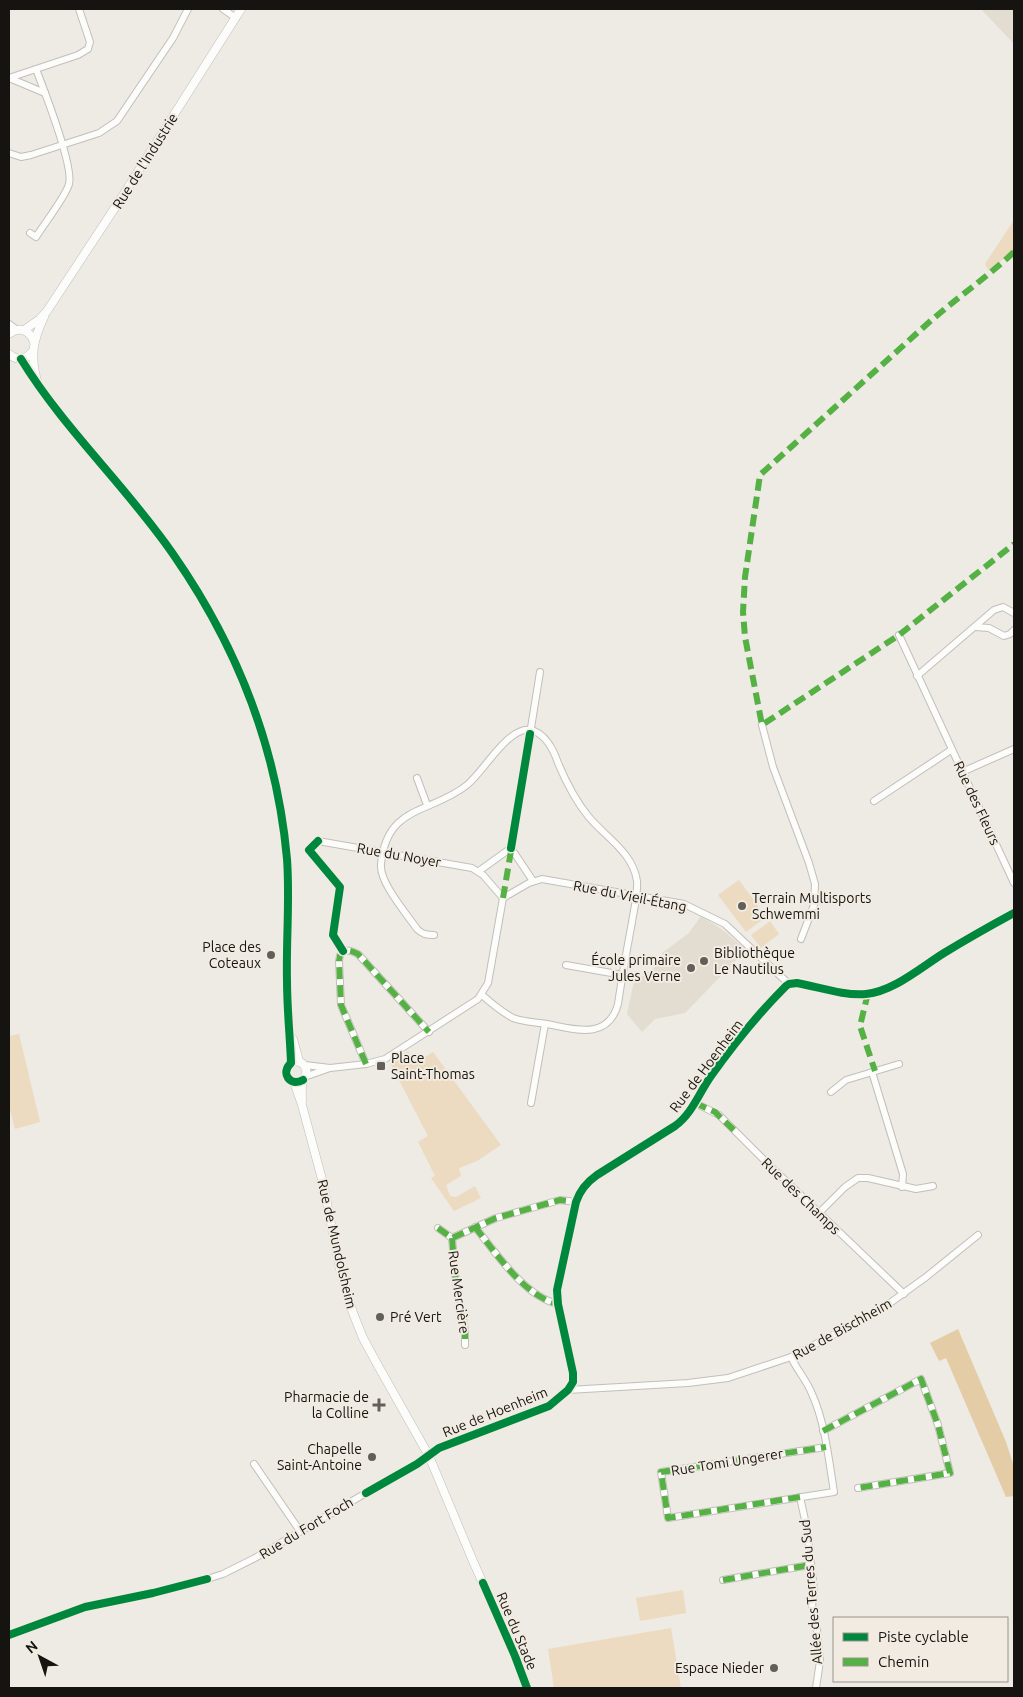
<svg xmlns="http://www.w3.org/2000/svg" width="1023" height="1697" viewBox="0 0 1023 1697" font-family="Ubuntu,sans-serif">
<rect width="100%" height="100%" fill="#eeeae4"/>
<g fill="#e3dcd0">
<path d="M981,9H1014V44Z"/>
<path d="M701,916L724,931L746,950L685,1013L655,1019L642,1032L627,1014L635,977L640,978L666,959L662,953L689,933Z"/>
</g>
<g fill="#ecdbc0">
<path d="M1014,220V250L989,271L985,264Z"/>
<path d="M739,880L766,917L746,932L718,895Z"/>
<path d="M770,921L779,934L761,948L751,935Z"/>
<path d="M19,1034L40,1122L15,1129L9,1106V1036Z"/>
<path d="M408,1051L416,1063L433,1052L501,1145L477,1161L459,1168L461,1176L446,1185L450,1196L456,1197L475,1186L481,1198L454,1211L431,1178L435,1176L418,1142L428,1136L390,1063Z"/>
<path d="M683,1590L686,1613L640,1621L636,1598Z"/>
<path d="M671,1628L681,1688H554L548,1649Z"/>
</g>
<path fill="#e3cca6" d="M958,1329L1006,1442L1014,1467V1496L1006,1497L946,1358L939,1361L930,1343Z"/>
<g fill="none" stroke-linecap="round" stroke-linejoin="round">
<g stroke="#c2bfbb" stroke-width="8">
<g id="minor">
<path d="M223,9L236,18"/>
<path d="M36,69L78,55L88,49L90,42L79,9"/>
<path d="M9,78L36,69C44,90 74,166 69,184C66,196 44,224 36,237L30,233"/>
<path d="M9,78L45,93"/>
<path d="M9,153L21,157L31,155L99,133L117,121L173,38L188,9"/>
<path d="M9,324L17,330"/>
<path d="M975,627L989,628L1004,636L1010,634L1014,630"/>
<path d="M899,635L1014,883"/>
<path d="M917,676L994,610L1003,607L1014,613"/>
<path d="M762,725L773,767L809,863L815,884L814,905L801,939"/>
<path d="M530,734L540,672"/>
<path d="M962,772L1014,749"/>
<path d="M417,778L427,805"/>
<path d="M874,801L951,750"/>
<path d="M318,841L472,868L483,875L503,898L529,883L542,879L684,904L725,924L789,984"/>
<path d="M479,871L511,848L533,881"/>
<path d="M434,935C426,935 422,934 417,929C406,913 379,882 381,864C387,804 431,814 467,785C484,771 508,727 530,730C545,732 554,751 558,763C566,782 575,800 588,816C604,836 633,852 637,881C638,894 634,909 632,922C627,949 622,976 618,1004C608,1041 574,1029 547,1024C536,1022 523,1022 513,1018C502,1012 491,1003 482,995"/>
<path d="M566,965L623,975"/>
<path d="M366,1064L341,1005L339,961C340,948 348,949 358,954L429,1032"/>
<path d="M305,1065L330,1068L307,1076"/>
<path d="M330,1068L366,1064L385,1059L478,999L488,983L503,898"/>
<path d="M872,1072L903,1174L902,1187"/>
<path d="M831,1092L846,1080L899,1064"/>
<path d="M531,1103L545,1024"/>
<path d="M695,1103L719,1115L762,1158L904,1294"/>
<path d="M819,1213L845,1187L858,1178H868L916,1189L933,1186"/>
<path d="M475,1227C496,1253 525,1297 558,1304"/>
<path d="M438,1228L452,1238L496,1218L560,1200L576,1202"/>
<path d="M452,1238L456,1284L465,1330V1345"/>
<path d="M791,1357C797,1370 807,1381 812,1394C825,1422 829,1461 834,1492L668,1518L661,1472L826,1447"/>
<path d="M568,1390L688,1383L728,1378L791,1357L873,1314L890,1303L926,1277L978,1235"/>
<path d="M823,1431L921,1379L938,1425L950,1473L858,1488"/>
<path d="M254,1464L300,1531"/>
<path d="M800,1497L807,1529L814,1590L812,1606L815,1611L820,1661L816,1688"/>
<path d="M207,1579L223,1574L255,1558L429,1456"/>
<path d="M723,1580L810,1565"/>
</g>
</g>
<g stroke="#c2bfbb" stroke-width="9">
<g id="tertiary">
<path d="M24,330L40,319L47,311L120,200L241,9"/>
<path d="M9,334C19,326 30,330 34,342"/>
<path d="M9,354C17,361 25,360 32,352"/>
<path d="M21,359C64,429 126,486 173,554C237,646 277,747 287,859C290,899 286,940 287,981C287,1008 290,1036 291,1063C280,1073 290,1087 303,1080"/>
<path d="M37,381C30,356 33,340 44,317"/>
<path d="M293,1039L299,1061"/>
<path d="M291,1063L295,1061L302,1063C309,1070 306,1073 303,1081C301,1087 302,1095 302,1101"/>
<path d="M294,1082L302,1105L323,1183L340,1269L353,1313L363,1338L376,1362L429,1456L473,1561L515,1656L527,1688"/>
<path d="M429,1456L439,1448L549,1406L568,1390L573,1382V1373L558,1304L557,1290L576,1202C580,1190 587,1182 597,1175L675,1126C692,1114 699,1093 711,1076C733,1045 759,1013 786,986L789,984L797,983C819,987 844,996 866,994C894,991 920,968 944,953C967,939 990,926 1014,913"/>
</g>
</g>
<use href="#minor" stroke="#fcfcfb" stroke-width="6"/>
<use href="#tertiary" stroke="#fcfcfb" stroke-width="8"/>
<g stroke="#55b144" stroke-width="6" stroke-dasharray="12 6" stroke-linecap="butt">
<path d="M1014,252C986,278 954,300 926,325L760,475L745,577L743,612L745,637L762,725L899,635L1014,544"/>
<path d="M503,898L512,845"/>
<path d="M868,993L860,1026L875,1071"/>
<path d="M366,1064L341,1005L339,961C340,948 348,949 358,954L429,1032"/>
<path d="M695,1103L715,1112L737,1133"/>
<path d="M475,1227C496,1253 525,1297 558,1304"/>
<path d="M438,1228L452,1238L496,1218L560,1200L576,1202"/>
<path d="M452,1238L456,1284L465,1330V1345"/>
<path d="M823,1431L921,1379L938,1425L950,1473L858,1488"/>
<path d="M800,1497L668,1518L661,1472L826,1447"/>
<path d="M723,1580L810,1565"/>
</g>
<g stroke="#f1ebe1" stroke-width="11">
<g id="cycleway">
<path d="M21,359C64,429 126,486 173,554C237,646 277,747 287,859C290,899 286,940 287,981C287,1008 290,1036 291,1063C280,1073 290,1087 303,1080"/>
<path d="M318,841L309,850L340,887L333,935L343,951"/>
<path d="M511,848L530,734"/>
<path d="M366,1493L417,1464L439,1448L549,1406L568,1390L573,1382V1373L558,1304L557,1290L576,1202C580,1190 587,1182 597,1175L675,1126C692,1114 699,1093 711,1076C733,1045 759,1013 786,986L789,984L797,983C819,987 844,996 866,994C894,991 920,968 944,953C967,939 990,926 1014,913"/>
<path d="M483,1583L515,1656L527,1688"/>
<path d="M9,1635L85,1607L153,1593L207,1579"/>
</g>
</g>
<use href="#cycleway" stroke="#00873e" stroke-width="8"/>
</g>
<g fill="#625f5a" stroke="#f1ebe1" stroke-width="2">
<circle cx="742" cy="906" r="5"/>
<circle cx="271" cy="955" r="5"/>
<circle cx="704" cy="961" r="5"/>
<circle cx="691" cy="968" r="5"/>
<rect x="376" y="1061" width="10" height="10" rx="2.5"/>
<circle cx="380" cy="1317" r="5"/>
<path d="M376.5 1397.5h5v5h5v5h-5v5h-5v-5h-5v-5h5z"/>
<circle cx="372" cy="1457" r="5"/>
<circle cx="774" cy="1668" r="5"/>
</g>
<g text-anchor="middle" stroke-width="4" stroke-linejoin="round" paint-order="stroke">
<g font-size="14" fill="#161410" stroke="#f1ebe1">
<text transform="translate(145 161) rotate(-58)" y="5">Rue de l'Industrie</text>
<text transform="translate(977 803) rotate(65)" y="5">Rue des Fleurs</text>
<text transform="translate(399 855) rotate(10)" y="5">Rue du Noyer</text>
<text transform="translate(630 896) rotate(11)" y="5">Rue du Vieil-Étang</text>
<text transform="translate(706 1066) rotate(-53)" y="5">Rue de Hoenheim</text>
<text transform="translate(801 1196) rotate(44)" y="5">Rue des Champs</text>
<text transform="translate(337 1244) rotate(77)" y="5">Rue de Mundolsheim</text>
<text transform="translate(459 1292) rotate(82)" y="5">Rue Mercière</text>
<text transform="translate(842 1329) rotate(-29)" y="5">Rue de Bischheim</text>
<text transform="translate(495 1412) rotate(-22)" y="5">Rue de Hoenheim</text>
<text transform="translate(727 1462) rotate(-9)" y="5">Rue Tomi Ungerer</text>
<text transform="translate(306 1528) rotate(-31)" y="5">Rue du Fort Foch</text>
<text transform="translate(811 1592) rotate(-95)" y="5">Allée des Terres du Sud</text>
<text transform="translate(517 1631) rotate(67)" y="5">Rue du Stade</text>
</g>
<g font-size="14" fill="#161410" stroke="#f1ebe1" text-anchor="end">
<text x="752" y="903" text-anchor="start">Terrain Multisports<tspan x="752" dy="16">Schwemmi</tspan></text>
<text x="261" y="952">Place des<tspan x="261" dy="16">Coteaux</tspan></text>
<text x="714" y="958" text-anchor="start">Bibliothèque<tspan x="714" dy="16">Le Nautilus</tspan></text>
<text x="681" y="965">École primaire<tspan x="681" dy="16">Jules Verne</tspan></text>
<text x="391" y="1063" text-anchor="start">Place<tspan x="391" dy="16">Saint-Thomas</tspan></text>
<text x="390" y="1322" text-anchor="start">Pré Vert</text>
<text x="369" y="1402">Pharmacie de<tspan x="369" dy="16">la Colline</tspan></text>
<text x="362" y="1454">Chapelle<tspan x="362" dy="16">Saint-Antoine</tspan></text>
<text x="764" y="1673">Espace Nieder</text>
</g>
</g>
<rect width="1023" height="1697" fill="none" stroke="#161410" stroke-width="20"/>
<rect x="833" y="1617" width="175" height="65" fill="#f1ebe1" stroke="#99958d"/>
<rect x="843" y="1633" width="25" height="8" fill="#00873e" stroke="#99958d"/>
<text x="878" y="1642" font-size="15" fill="#161410">Piste cyclable</text>
<rect x="843" y="1658" width="25" height="8" fill="#55b144" stroke="#99958d"/>
<text x="878" y="1667" font-size="15" fill="#161410">Chemin</text>
<g transform="translate(40 1657) rotate(320)" stroke="#f1ebe1" stroke-width="4" paint-order="stroke">
<path d="M0-4L9 19L0 12L-9 19Z" fill="#161410"/>
<text y="-8" font-size="14" font-weight="bold" text-anchor="middle" fill="#161410">N</text>
</g>
</svg>
